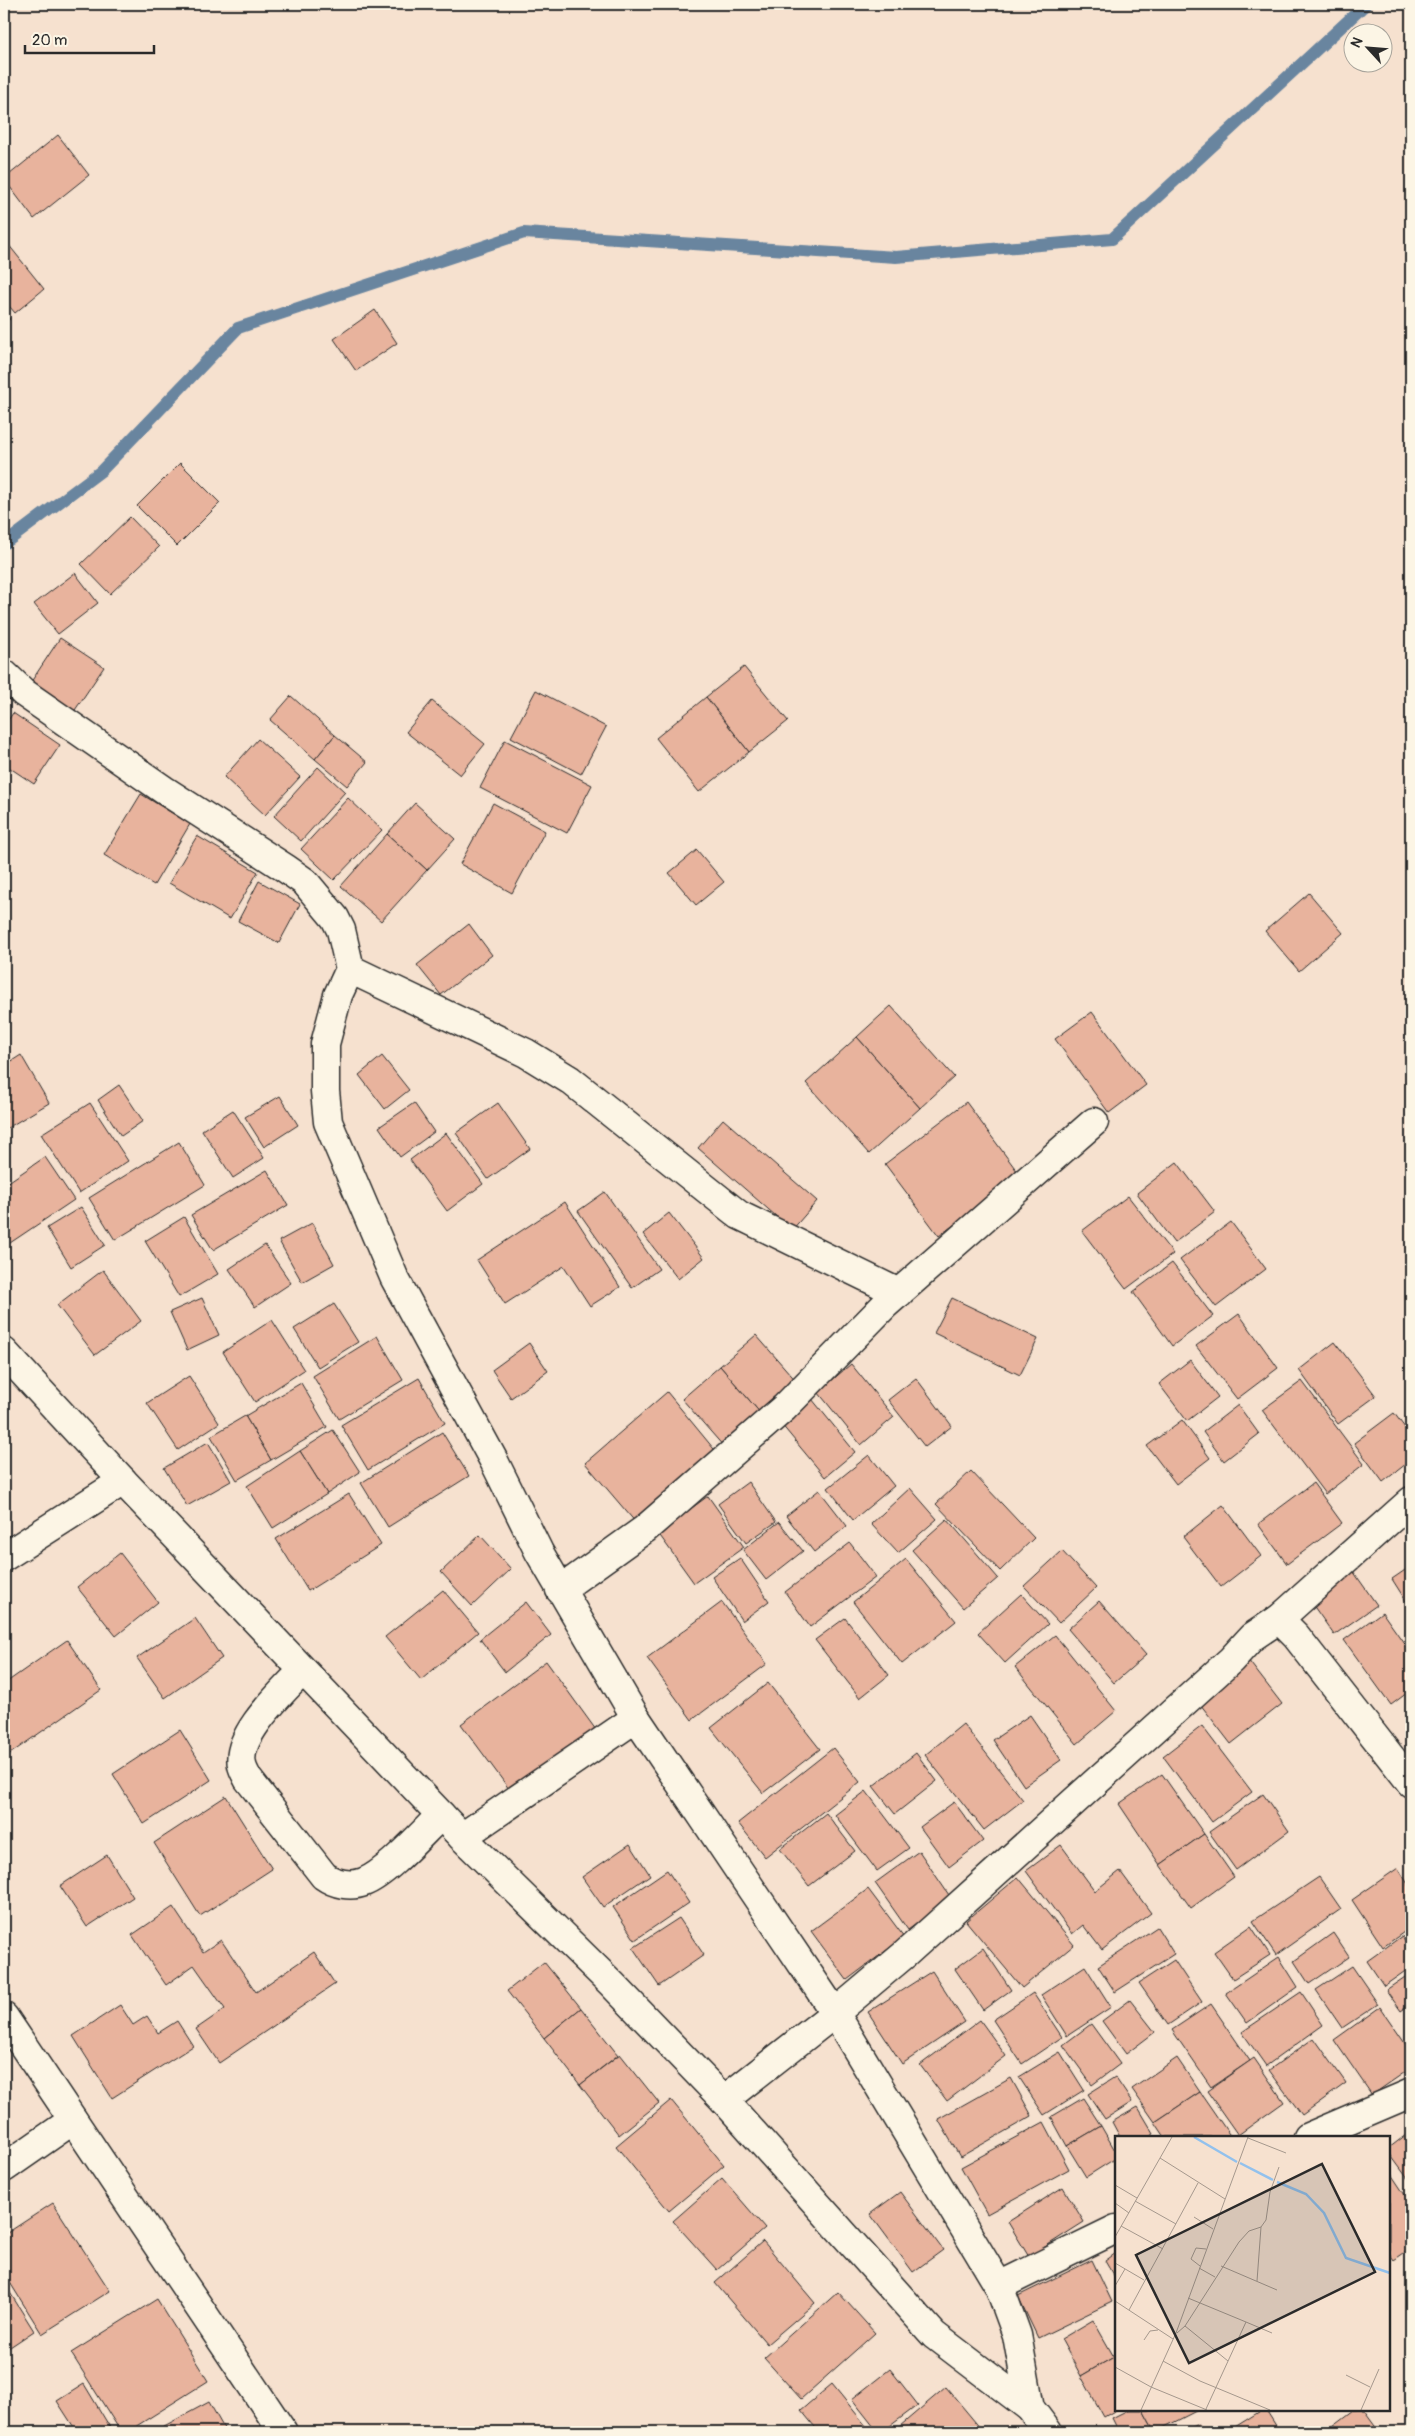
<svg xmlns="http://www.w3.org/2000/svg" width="1415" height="2436" viewBox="0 0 1415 2436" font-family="Pangolin,sans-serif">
<rect width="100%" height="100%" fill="#f6e1cf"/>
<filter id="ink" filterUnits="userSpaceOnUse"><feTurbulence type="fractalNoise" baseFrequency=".02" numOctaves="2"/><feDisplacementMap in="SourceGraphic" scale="10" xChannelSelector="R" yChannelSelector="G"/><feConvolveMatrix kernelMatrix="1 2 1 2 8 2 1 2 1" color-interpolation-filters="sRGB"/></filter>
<g filter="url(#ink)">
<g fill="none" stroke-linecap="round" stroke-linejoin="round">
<path stroke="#69859f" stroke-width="12" d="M4,544L101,471L238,328L524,233L896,257L1112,239L1366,4"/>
</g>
<g fill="#e8b39d" stroke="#2b2b2b">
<path d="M58,135L89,175L34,219L4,179Z"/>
<path d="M4,239L44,289L15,313L4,300Z"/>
<path d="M375,310L397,343L356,371L334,339Z"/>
<path d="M4,312L10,319L4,324Z"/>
<path d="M180,463L220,503L177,546L137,506Z"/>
<path d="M130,517L159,547L110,594L81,564Z"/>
<path d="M75,573L98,603L58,634L34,604Z"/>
<path d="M60,638L104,667L71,716L27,688Z"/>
<path d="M744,667L788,721L749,752L706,697Z"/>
<path d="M536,690L606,727L581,774L511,737Z"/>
<path d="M291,696L335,735L315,759L270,720Z"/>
<path d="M706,697L749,752L699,792L656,738Z"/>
<path d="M432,701L485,744L460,775L406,732Z"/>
<path d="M13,713L60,745L34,784L4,764V726Z"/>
<path d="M335,735L367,762L347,786L315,759Z"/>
<path d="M258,739L300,777L265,815L224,777Z"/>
<path d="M505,740L592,785L567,833L480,788Z"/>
<path d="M318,767L345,792L301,841L274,816Z"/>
<path d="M141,794L190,824L154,885L104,855Z"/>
<path d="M348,798L382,830L334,880L301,849Z"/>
<path d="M415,803L455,839L427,870L387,834Z"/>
<path d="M493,803L545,831L512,893L460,864Z"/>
<path d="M387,834L427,870L381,921L341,886Z"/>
<path d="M197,836L258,872L230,919L169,883Z"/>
<path d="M697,850L724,882L696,905L669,873Z"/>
<path d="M259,881L300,904L279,943L238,921Z"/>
<path d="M1309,893L1343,933L1299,971L1265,931Z"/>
<path d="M469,924L492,955L441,995L417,965Z"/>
<path d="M891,1006L954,1077L920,1108L857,1037Z"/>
<path d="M1092,1012L1146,1085L1109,1113L1055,1039Z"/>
<path d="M857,1037L920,1108L869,1154L806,1083Z"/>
<path d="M21,1055L49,1103L4,1130V1066Z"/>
<path d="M382,1056L409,1090L385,1109L359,1075Z"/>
<path d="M119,1085L143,1121L121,1136L98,1100Z"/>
<path d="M280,1096L298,1125L264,1147L245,1117Z"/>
<path d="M966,1102L1020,1175L939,1236L885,1164Z"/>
<path d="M90,1103L128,1161L79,1193L41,1134Z"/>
<path d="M414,1103L434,1132L400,1157L379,1127Z"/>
<path d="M498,1103L530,1149L488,1179L456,1133Z"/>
<path d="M233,1110L264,1158L233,1178L202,1130Z"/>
<path d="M723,1119L817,1201L792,1230L698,1148Z"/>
<path d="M446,1133L483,1184L447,1211L410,1160Z"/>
<path d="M179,1142L205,1185L115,1240L89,1198Z"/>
<path d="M45,1157L74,1200L4,1247V1185Z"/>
<path d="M1177,1162L1215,1212L1174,1243L1137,1193Z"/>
<path d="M267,1170L288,1205L213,1250L191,1215Z"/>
<path d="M605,1192L659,1269L632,1288L578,1211Z"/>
<path d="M1128,1196L1173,1254L1126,1289L1082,1231Z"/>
<path d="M565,1202L620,1287L590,1306L564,1266L505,1304L477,1260Z"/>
<path d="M81,1207L105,1245L71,1267L47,1228Z"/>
<path d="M669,1213L704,1258L678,1279L643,1234Z"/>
<path d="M184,1217L218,1274L179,1297L145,1241Z"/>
<path d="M1231,1222L1266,1269L1216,1307L1180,1260Z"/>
<path d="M312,1223L334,1264L302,1282L279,1241Z"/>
<path d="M265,1245L291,1283L255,1307L229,1269Z"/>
<path d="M1172,1263L1213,1316L1172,1346L1133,1292Z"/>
<path d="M103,1270L141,1321L95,1355L57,1305Z"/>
<path d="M202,1298L219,1335L187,1350L170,1312Z"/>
<path d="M952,1298L1038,1339L1020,1375L934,1333Z"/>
<path d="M334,1304L358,1342L318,1367L294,1329Z"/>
<path d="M1239,1314L1278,1368L1237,1399L1196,1346Z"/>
<path d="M272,1320L304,1370L255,1402L223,1352Z"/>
<path d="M756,1335L798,1383L762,1415L720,1366Z"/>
<path d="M377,1336L403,1380L339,1419L313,1376Z"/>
<path d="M1335,1342L1376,1396L1338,1424L1299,1370Z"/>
<path d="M529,1343L548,1371L511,1398L492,1370Z"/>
<path d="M1190,1360L1218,1397L1187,1421L1159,1384Z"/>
<path d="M851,1364L894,1417L861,1445L818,1392Z"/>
<path d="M720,1366L762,1415L725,1448L682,1399Z"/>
<path d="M189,1376L219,1423L178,1450L147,1403Z"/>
<path d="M419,1378L445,1423L368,1470L341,1425Z"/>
<path d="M916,1378L952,1426L925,1447L888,1400Z"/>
<path d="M1302,1381L1364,1464L1325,1494L1262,1410Z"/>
<path d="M301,1383L327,1427L271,1460L245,1416Z"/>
<path d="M667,1392L718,1454L637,1524L585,1463Z"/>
<path d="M812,1399L855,1452L825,1477L781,1424Z"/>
<path d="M1238,1405L1259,1434L1224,1461L1203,1432Z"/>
<path d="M1394,1413L1411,1436V1460L1383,1482L1354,1443Z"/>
<path d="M245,1416L271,1460L237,1480L211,1436Z"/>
<path d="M1182,1420L1210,1458L1176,1484L1147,1446Z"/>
<path d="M333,1430L360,1472L327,1494L300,1451Z"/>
<path d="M442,1432L469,1476L388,1527L361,1483Z"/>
<path d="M208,1442L231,1481L187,1506L164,1468Z"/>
<path d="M300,1451L327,1494L273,1528L247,1486Z"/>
<path d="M869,1455L894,1486L853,1520L828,1488Z"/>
<path d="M971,1471L1034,1538L1000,1571L936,1504Z"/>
<path d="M748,1482L776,1522L746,1543L718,1504Z"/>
<path d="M1313,1483L1342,1523L1287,1564L1258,1524Z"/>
<path d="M910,1488L937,1519L898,1553L871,1524Z"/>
<path d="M819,1490L847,1526L814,1552L786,1516Z"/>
<path d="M349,1494L381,1545L308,1591L276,1539Z"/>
<path d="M708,1496L744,1547L694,1583L658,1533Z"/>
<path d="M1223,1505L1261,1556L1221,1587L1183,1537Z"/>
<path d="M947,1519L998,1578L963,1608L912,1550Z"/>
<path d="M779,1522L803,1551L766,1580L743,1550Z"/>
<path d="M480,1535L511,1569L472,1606L441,1572Z"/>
<path d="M850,1543L876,1577L810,1627L785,1592Z"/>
<path d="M1062,1551L1096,1588L1059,1623L1024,1586Z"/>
<path d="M120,1553L158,1602L116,1636L77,1587Z"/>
<path d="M740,1558L769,1601L742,1621L712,1577Z"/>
<path d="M906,1559L956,1621L902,1664L853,1602Z"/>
<path d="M1411,1566V1609L1392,1579Z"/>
<path d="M1353,1571L1377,1605L1334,1635L1310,1601Z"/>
<path d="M443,1590L478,1632L421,1680L385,1637Z"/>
<path d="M1021,1594L1048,1624L1005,1663L978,1633Z"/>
<path d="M1099,1601L1146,1655L1114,1683L1068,1629Z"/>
<path d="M526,1602L551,1635L505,1672L480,1639Z"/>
<path d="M722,1602L767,1664L692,1720L647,1658Z"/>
<path d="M1382,1612L1411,1653V1690L1391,1705L1344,1640Z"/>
<path d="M195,1618L222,1658L165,1698L137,1658Z"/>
<path d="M845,1618L889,1675L860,1698L815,1640Z"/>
<path d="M1055,1635L1116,1711L1077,1744L1015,1667Z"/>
<path d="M67,1640L101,1690L4,1758V1684Z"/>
<path d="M1248,1660L1282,1704L1231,1744L1197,1700Z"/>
<path d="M546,1661L596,1730L512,1793L461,1724Z"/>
<path d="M768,1683L820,1749L763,1793L711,1728Z"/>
<path d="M1030,1715L1061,1760L1024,1786L993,1740Z"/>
<path d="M963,1724L1023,1800L984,1830L925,1755Z"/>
<path d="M1202,1726L1252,1792L1212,1822L1163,1756Z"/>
<path d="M180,1730L211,1780L144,1824L113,1774Z"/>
<path d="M833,1748L860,1782L765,1857L738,1823Z"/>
<path d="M916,1753L937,1781L895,1814L873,1786Z"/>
<path d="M1162,1774L1204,1834L1160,1865L1119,1804Z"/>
<path d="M866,1791L909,1848L877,1871L835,1815Z"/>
<path d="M1263,1794L1289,1831L1236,1870L1209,1832Z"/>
<path d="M226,1796L272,1869L200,1916L154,1843Z"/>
<path d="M954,1802L983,1841L949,1867L920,1827Z"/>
<path d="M826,1813L855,1851L809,1886L780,1849Z"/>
<path d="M1204,1834L1234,1877L1191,1908L1160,1865Z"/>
<path d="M630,1844L650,1875L603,1907L582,1877Z"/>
<path d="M1061,1845L1095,1891L1120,1871L1151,1913L1102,1950L1083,1925L1072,1934L1026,1871Z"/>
<path d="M919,1851L951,1898L908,1930L875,1883Z"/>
<path d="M107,1855L133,1897L87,1927L60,1886Z"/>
<path d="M1398,1868L1411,1889V1927L1383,1947L1352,1900Z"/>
<path d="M667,1870L689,1903L635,1940L613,1907Z"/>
<path d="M1018,1877L1074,1945L1022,1988L966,1921Z"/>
<path d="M1319,1877L1341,1909L1276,1955L1253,1921Z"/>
<path d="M868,1889L904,1937L847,1980L811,1931Z"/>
<path d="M173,1907L203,1952L221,1940L256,1992L314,1952L335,1984L219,2063L196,2029L225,2009L194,1965L166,1985L132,1935Z"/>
<path d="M679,1918L704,1955L659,1986L633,1948Z"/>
<path d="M1251,1926L1270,1955L1233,1979L1214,1952Z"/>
<path d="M1157,1927L1174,1954L1115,1992L1098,1966Z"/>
<path d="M1333,1933L1349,1957L1309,1984L1294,1961Z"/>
<path d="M1402,1936L1411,1950V1967L1384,1986L1367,1961Z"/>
<path d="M983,1948L1011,1990L983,2010L955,1969Z"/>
<path d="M1279,1957L1298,1987L1247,2023L1226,1993Z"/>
<path d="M1174,1960L1202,2002L1168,2025L1139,1983Z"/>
<path d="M544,1962L581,2008L544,2038L507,1991Z"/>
<path d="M1085,1966L1111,2007L1067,2036L1041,1995Z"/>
<path d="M1352,1966L1378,2004L1342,2028L1316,1990Z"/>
<path d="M932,1971L965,2022L902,2064L868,2012Z"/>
<path d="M1411,1973V2004L1401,2011L1386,1990Z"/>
<path d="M1301,1992L1323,2025L1266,2066L1242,2032Z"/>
<path d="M1033,1993L1062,2037L1022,2064L993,2020Z"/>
<path d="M1130,2000L1155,2032L1126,2054L1102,2021Z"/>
<path d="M1211,2004L1250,2061L1211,2087L1172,2030Z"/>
<path d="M120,2005L133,2025L147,2016L158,2033L177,2021L193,2046L112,2098L73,2036Z"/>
<path d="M1380,2007L1411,2052V2068L1372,2095L1334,2040Z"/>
<path d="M581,2008L618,2055L580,2085L544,2038Z"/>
<path d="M980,2020L1006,2056L947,2101L920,2065Z"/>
<path d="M1091,2024L1120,2064L1092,2085L1063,2045Z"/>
<path d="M1314,2038L1346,2083L1302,2115L1269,2070Z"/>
<path d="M1060,2052L1084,2090L1044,2115L1019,2077Z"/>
<path d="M620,2054L659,2103L619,2135L580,2085Z"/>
<path d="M1177,2058L1200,2092L1155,2122L1132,2089Z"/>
<path d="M1254,2058L1284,2102L1238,2135L1207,2091Z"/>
<path d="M1115,2077L1132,2102L1105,2119L1088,2094Z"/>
<path d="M1011,2078L1032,2116L960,2157L938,2119Z"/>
<path d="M1200,2092L1231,2137H1165L1155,2122Z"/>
<path d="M1083,2098L1101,2126L1067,2146L1051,2117Z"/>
<path d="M671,2100L724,2165L669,2211L616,2146Z"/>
<path d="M1138,2107L1154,2134L1149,2137H1120L1112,2122Z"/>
<path d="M1044,2122L1069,2169L987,2214L961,2167Z"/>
<path d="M1101,2126L1116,2152V2158L1086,2177L1067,2146Z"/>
<path d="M1411,2131V2183L1389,2153V2148Z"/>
<path d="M1389,2171L1411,2204V2248L1394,2260L1389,2253Z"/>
<path d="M722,2178L765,2228L717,2270L673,2221Z"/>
<path d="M1063,2187L1084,2222L1029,2257L1008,2222Z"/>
<path d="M900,2192L943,2250L913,2272L870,2214Z"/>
<path d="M53,2203L110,2291L42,2334L4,2273V2235Z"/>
<path d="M763,2241L815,2303L767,2344L715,2283Z"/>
<path d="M1116,2253V2280L1105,2261Z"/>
<path d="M1092,2260L1112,2302L1038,2338L1018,2296Z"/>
<path d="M4,2283L34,2331L4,2351Z"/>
<path d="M838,2292L875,2333L801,2399L764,2358Z"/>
<path d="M157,2299L208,2381L127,2432H121L71,2353Z"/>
<path d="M1093,2320L1114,2357L1081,2376L1061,2339Z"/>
<path d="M1114,2357L1116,2362V2410L1104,2417L1081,2376Z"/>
<path d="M890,2369L918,2405L882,2432H878L852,2399Z"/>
<path d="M84,2384L111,2429L106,2432H77L57,2401Z"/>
<path d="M832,2384L871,2432H819L801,2410Z"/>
<path d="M946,2387L981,2429L977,2432H893Z"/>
<path d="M209,2402L226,2432H153Z"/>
<path d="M1128,2410H1143L1155,2432H1119L1112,2418Z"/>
<path d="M1143,2410H1195L1196,2411L1155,2432Z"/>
<path d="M1262,2410H1266L1280,2432H1227Z"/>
<path d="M1354,2410H1365L1381,2432H1325Z"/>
<path d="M1199,2424L1203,2432H1181Z"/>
</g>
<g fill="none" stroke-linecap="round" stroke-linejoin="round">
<g stroke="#2b2b2b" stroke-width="31">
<g id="street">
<path d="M4,674L24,693L164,790L285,868L305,882L335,918L341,930L350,969L338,995L325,1044V1091L328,1122L394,1277L494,1461L539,1552L636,1718L835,2013L999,2286L1017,2335L1030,2408"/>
<path d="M350,969L526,1053L570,1080L739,1215L899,1293"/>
<path d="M4,1352L123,1481L462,1837L612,1984L724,2100L934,2335L1030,2408L1048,2432"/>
<path d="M4,1557L123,1481"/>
<path d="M560,1590L645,1529L784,1408L886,1304L1094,1122"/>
<path d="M1279,1619L1411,1501"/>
<path d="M302,1671C284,1691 235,1735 242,1765C243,1770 246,1775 248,1779L324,1876C335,1884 351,1887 364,1882C387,1873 422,1833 441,1815"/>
<path d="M462,1837L636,1718"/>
<path d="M4,2017L283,2432"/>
<path d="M724,2100L835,2013L904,1955L1231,1660L1252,1637L1279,1619L1296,1636L1411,1783"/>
<path d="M1308,2137L1411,2093"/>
<path d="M4,2168L73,2120"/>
<path d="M999,2286L1116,2229"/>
</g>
</g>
<use href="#street" stroke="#fcf5e5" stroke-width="28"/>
</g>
</g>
<g transform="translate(1115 2136)">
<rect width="275" height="275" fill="#f6e1cf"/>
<path fill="none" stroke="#92c1ed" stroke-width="2.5" d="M79,1L122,26M125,27L158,44M162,46L191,58L209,77L231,122L275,137"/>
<path fill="none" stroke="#a5988d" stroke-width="1" d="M133,2L171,17M45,22L110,63M0,49L22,62M20,65L61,88M0,67L14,77M79,81L98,93M6,90L48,113M0,101L57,1M0,127L29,144M85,130L76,123L81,112L91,113M106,130L162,154M84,132L100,141M142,145L146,91L151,84L155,56L164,31M0,150L10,133M73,162L131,186L91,273M0,165L58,203M14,174L83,47M131,186L157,197M70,190L113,225M62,197L70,190L124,106L134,95L146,91M29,204L35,195L43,194M48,225L85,245L155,274M0,231L36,251L92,274M231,239L255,251M26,274L61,197L133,1M246,274L264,233"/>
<path fill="#2b2b2b" fill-opacity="0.15" stroke="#2b2b2b" stroke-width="2.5" d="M207,28L260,136L74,227L21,119Z"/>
<rect width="275" height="275" fill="none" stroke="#2b2b2b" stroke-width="2.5"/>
</g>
<rect width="1415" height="2436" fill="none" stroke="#fcf5e5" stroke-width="20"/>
<rect x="10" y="10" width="1395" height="2416" fill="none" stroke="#2b2b2b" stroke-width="2" filter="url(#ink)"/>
<g transform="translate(1368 48) rotate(296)"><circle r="24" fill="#fcf5e5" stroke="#a8a49b"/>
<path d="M0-4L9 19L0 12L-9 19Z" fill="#2b2b2b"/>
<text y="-8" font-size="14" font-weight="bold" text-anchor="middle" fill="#2b2b2b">N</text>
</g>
<path d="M25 45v8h129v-8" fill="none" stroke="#2b2b2b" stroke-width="2.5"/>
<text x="32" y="45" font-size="15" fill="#2b2b2b" stroke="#fcf5e5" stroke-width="4" paint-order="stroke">20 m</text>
</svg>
